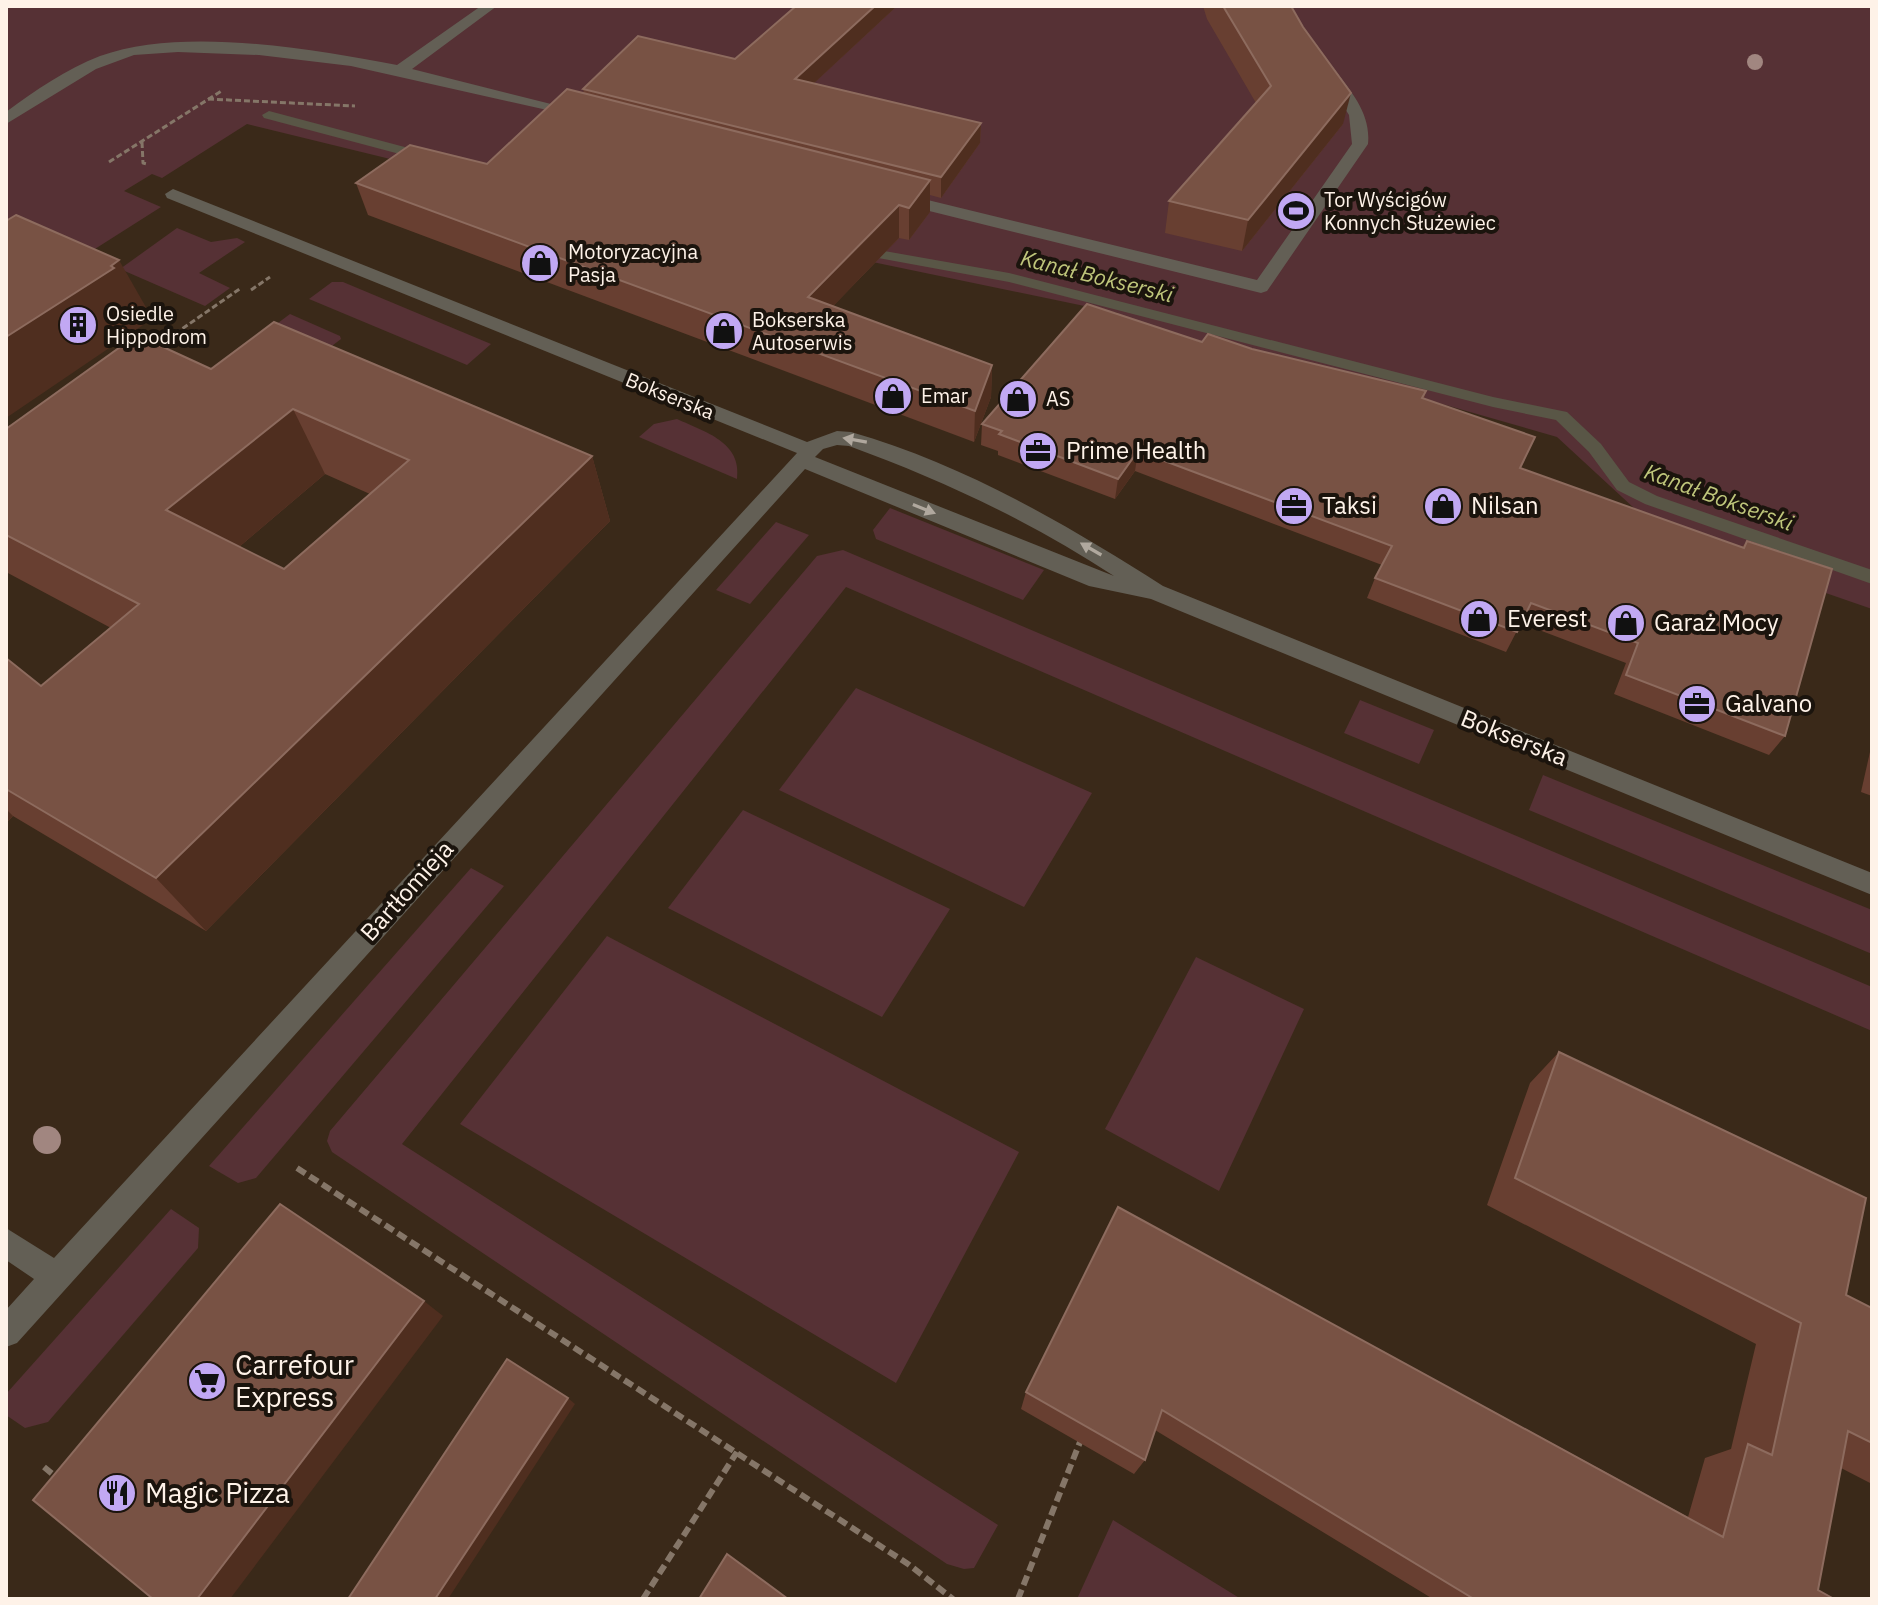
<svg xmlns="http://www.w3.org/2000/svg" width="1878" height="1605" viewBox="0 0 1878 1605" font-family="'IBM Plex Sans',sans-serif">
<rect width="100%" height="100%" fill="#3a2919"/>
<g fill="#563135">
<path d="M6,6H1872V609L1733,561L1635,509L1557,437L1435,402L1111,329L1118,313L468,178L247,124L162,178L152,174L124,191L161,207L87,254L6,276Z"/>
<path d="M177,228L211,242L237,238L245,242L199,273L230,288L205,306L120,269Z"/>
<path d="M332,282H343L491,344L467,365L309,299Z"/>
<path d="M290,314L340,336L341,339L316,358L262,335Z"/>
<path d="M677,419C705,432 742,442 737,479L639,437L654,424Z"/>
<path d="M890,508L1044,570L1023,600L876,539L873,530Z"/>
<path d="M776,522L809,535L750,604L716,590Z"/>
<path d="M843,550L1872,987V1031L846,587L402,1144L998,1525L974,1568L964,1569L947,1564L332,1152L327,1141L330,1131L817,556Z"/>
<path d="M856,688L1092,793L1024,907L779,790Z"/>
<path d="M1360,700L1434,730L1419,764L1344,733Z"/>
<path d="M1543,775L1872,910V954L1529,810Z"/>
<path d="M743,810L950,909L882,1017L668,908Z"/>
<path d="M471,868L504,886L256,1178L238,1183L209,1166Z"/>
<path d="M607,936L1019,1152L896,1383L460,1124Z"/>
<path d="M1196,957L1304,1009L1219,1191L1105,1129Z"/>
<path d="M171,1209L199,1228L198,1248L48,1422L25,1428L6,1415V1394Z"/>
<path d="M1113,1520L1241,1599H1077Z"/>
</g>
<g fill="none" stroke-linecap="round" stroke-linejoin="round">
<g fill="#595646" fill-rule="evenodd">
<path d="M269,111L431,154L433,157L426,161L264,118L262,115Z"/>
<path d="M856,246L1009,273L1493,397L1567,412L1601,444L1629,482L1657,496L1872,570V584L1645,504L1617,490L1589,452L1556,420L1493,407L1009,282L851,253V247Z"/>
</g>
<g stroke="#857668" stroke-width="3" stroke-dasharray="6 3" stroke-linecap="butt">
<path d="M208,99L355,106"/>
<path d="M142,142L143,163L147,164"/>
<path d="M109,162L223,90"/>
<path d="M251,290L270,277"/>
<path d="M153,349L241,288"/>
</g>
<g stroke="#857668" stroke-width="6" stroke-dasharray="10 5" stroke-linecap="butt">
<path d="M297,1168L908,1564L953,1599"/>
<path d="M44,1467L56,1477"/>
<path d="M643,1599L737,1452"/>
<path d="M1018,1599L1080,1442"/>
</g>
<g fill="#635f55" fill-rule="evenodd">
<path d="M481,6H497L412,69L583,112V118L351,66L259,55L178,52L134,55L96,69L6,124V112C36,90 66,69 100,56C183,26 311,49 397,65Z"/>
<path d="M1325,70H1335C1352,93 1371,114 1368,144L1267,291L1261,293L893,202L891,198L899,193L1257,280L1352,144L1349,115L1322,73Z"/>
<path d="M173,189L807,442L837,431L851,432C963,464 1066,524 1163,586L1872,873V895L1151,599L1089,586L805,469L17,1343L6,1347V1310L34,1279L6,1260V1228L54,1258L797,453L167,198L165,194ZM837,445L849,446C942,480 1030,521 1114,576L815,457L823,449Z"/>
</g>
</g>
<g fill="#a18680">
<circle cx="1755" cy="62" r="8"/>
<circle cx="47" cy="1140" r="14"/>
</g>
<g fill="#683f31" fill-rule="evenodd">
<path d="M796,6H897L814,83L981,123L980,143L941,198L930,195V212L909,240L899,238L833,306L992,365L991,397L974,442L368,215L356,183L487,164L584,94L583,89L735,59Z"/>
<path d="M1203,6H1291L1343,124L1242,251L1165,233L1169,201L1256,103L1207,19Z"/>
<path d="M1202,342L1252,349L1426,391L1424,399L1520,468L1742,547L1747,541L1785,736L1769,755L1614,694L1626,663L1521,623L1506,652L1367,598L1375,578L1382,565L1135,471L1115,499L998,455V451L981,445L982,424Z"/>
<path d="M211,369L592,456L610,521L206,931L13,816L6,823V658L41,686L111,628L6,572V429ZM325,474L370,494L284,569L239,547Z"/>
<path d="M1872,743V796L1861,792Z"/>
<path d="M1559,1052L1846,1295L1872,1308V1484L1841,1468L1818,1590L1834,1599H1433L1155,1430L1145,1460L1134,1474L1021,1409L1026,1392L1118,1207L1688,1517L1705,1458L1731,1449L1756,1344L1487,1205L1530,1083Z"/>
</g>
<g fill="#4f2e1f">
<path d="M875,6H897L797,99L795,79Z"/>
<path d="M1351,93L1343,124L1242,251L1248,220Z"/>
<path d="M981,123L980,143L941,198V177Z"/>
<path d="M930,180V212L909,240V208Z"/>
<path d="M899,205V238L811,329L808,297Z"/>
<path d="M119,260L151,316L144,321L146,323L6,418V337Z"/>
<path d="M992,365L991,397L974,442L975,411Z"/>
<path d="M293,409L325,474L207,574L166,510Z"/>
<path d="M1138,451L1135,471L1115,499L1118,479Z"/>
<path d="M592,456L610,521L206,931L156,878Z"/>
<path d="M6,809L13,816L6,823Z"/>
<path d="M424,1301L443,1316L230,1599H197Z"/>
<path d="M568,1398L575,1404L448,1599H435Z"/>
</g>
<g fill="#785244" stroke="#8d6b5e" stroke-width="2" fill-rule="evenodd">
<path d="M796,6H875L795,79L981,123L941,177L583,89L638,36L735,59Z"/>
<path d="M1223,6H1291L1303,27L1351,93L1248,220L1169,201L1271,86Z"/>
<path d="M567,89L930,180L909,208L899,205L808,297L992,365L975,411L356,183L410,145L487,164Z"/>
<path d="M16,215L119,260L111,266L114,268L6,337V221Z"/>
<path d="M1087,304L1202,342L1208,334L1252,349L1426,391L1422,398L1535,437L1520,468L1744,548L1747,541L1832,569L1785,736L1626,675L1638,643L1531,603L1517,632L1375,578L1392,546L1138,451L1118,479L999,434L1002,431L982,424Z"/>
<path d="M274,322L592,456L156,878L6,789V658L41,686L139,604L6,535V429L137,335L211,369ZM293,409L409,460L284,569L166,510Z"/>
<path d="M1559,1052L1866,1198L1846,1295L1872,1308V1443L1848,1431L1818,1590L1834,1599H1474L1162,1410L1145,1460L1026,1392L1118,1207L1723,1537L1748,1444L1772,1455L1801,1323L1515,1178Z"/>
<path d="M280,1204L424,1301L197,1599H153L33,1500Z"/>
<path d="M507,1359L568,1398L435,1599H348Z"/>
<path d="M727,1554L788,1599H699Z"/>
</g>
<defs><path id="oneway-solid" d="M-6-.8H1V-3.2L6.5 0L1 3.2V.8H-6Z" transform="scale(2)"/></defs>
<g fill="#b0a89e">
<use href="#oneway-solid" transform="translate(855 440) rotate(-170)"/>
<use href="#oneway-solid" transform="translate(924 509) rotate(22)"/>
<use href="#oneway-solid" transform="translate(1091 549) rotate(-150)"/>
</g>
<defs>
<g id="stadium-disc" transform="scale(2)"><circle r="9.5" fill="#c1a8f3" stroke="#1b140d"/><path d="M0-5a6.5 5 0 1 0 0 10a6.5 5 0 1 0 0-10ZM-3.5-1.8h7v3.6h-7Z" fill="#111"/></g>
<g id="shop-disc" transform="scale(2)"><circle r="9.5" fill="#c1a8f3" stroke="#1b140d"/><path d="M-5-2.5h2.3a2.7 3.5 0 0 1 5.4 0H5L5.5 6h-11ZM-1.5-2.5h3a1.5 2.3 0 0 0-3 0Z" fill="#111"/></g>
<g id="building-disc" transform="scale(2)"><circle r="9.5" fill="#c1a8f3" stroke="#1b140d"/><path d="M-4-6H4V6H1V3H-1V6H-4ZM-2.5-4.3h1.7v1.8h-1.7ZM.8-4.3h1.7v1.8H.8ZM-2.5-1h1.7V.8h-1.7ZM.8-1h1.7V.8H.8Z" fill="#111"/></g>
<g id="office-disc" transform="scale(2)"><circle r="9.5" fill="#c1a8f3" stroke="#1b140d"/><path d="M-6-3h4V-5.5h4V-3h4V5H-6ZM-1-4.5V-3h2v-1.5ZM-6 0V1H6V0Z" fill="#111"/></g>
<g id="supermarket-disc" transform="scale(2)"><circle r="9.5" fill="#c1a8f3" stroke="#1b140d"/><path d="M-6-5.5h2.5l.6 2H6L4.5 2H-2.5L-4.4-4H-6ZM-1.5 3.2a1.3 1.3 0 1 0 .1 0ZM3 3.2a1.3 1.3 0 1 0 .1 0Z" fill="#111"/></g>
<g id="restaurant-disc" transform="scale(2)"><circle r="9.5" fill="#c1a8f3" stroke="#1b140d"/><path d="M-5-6h1v4h1v-4h1v4h1v-4h1v5L-1.5 .5V6h-2V.5L-5-1ZM5-6V6H3V1.5H1.5Q1.5-4 5-6Z" fill="#111"/></g>
</defs>
<g fill-rule="evenodd">
<use href="#stadium-disc" x="1296" y="211"/>
<use href="#shop-disc" x="540" y="263"/>
<use href="#building-disc" x="78" y="325"/>
<use href="#shop-disc" x="724" y="331"/>
<use href="#shop-disc" x="893" y="396"/>
<use href="#shop-disc" x="1018" y="399"/>
<use href="#office-disc" x="1038" y="451"/>
<use href="#office-disc" x="1294" y="506"/>
<use href="#shop-disc" x="1443" y="506"/>
<use href="#shop-disc" x="1479" y="619"/>
<use href="#shop-disc" x="1626" y="623"/>
<use href="#office-disc" x="1697" y="704"/>
<use href="#supermarket-disc" x="207" y="1381"/>
<use href="#restaurant-disc" x="117" y="1493"/>
</g>
<g text-anchor="middle" stroke-width="8" stroke-linejoin="round" paint-order="stroke">
<g font-size="20" fill="#fef2e8" stroke="#1b140d" text-anchor="start">
<text x="1324" y="207">Tor Wyścigów<tspan x="1324" dy="23">Konnych Służewiec</tspan></text>
<text x="568" y="259">Motoryzacyjna<tspan x="568" dy="23">Pasja</tspan></text>
<text x="106" y="321">Osiedle<tspan x="106" dy="23">Hippodrom</tspan></text>
<text x="752" y="327">Bokserska<tspan x="752" dy="23">Autoserwis</tspan></text>
<text x="921" y="403">Emar</text>
<text x="1046" y="406">AS</text>
</g>
<g font-size="20" fill="#fef2e8" stroke="#1b140d">
<text transform="translate(670 396) rotate(22)" y="7">Bokserska</text>
</g>
<g font-size="22" font-style="italic" fill="#bfc67b" stroke="#1b140d">
<text transform="translate(1097 276) rotate(14)" y="8">Kanał Bokserski</text>
<text transform="translate(1719 497) rotate(20)" y="8">Kanał Bokserski</text>
</g>
<g font-size="24" fill="#fef2e8" stroke="#1b140d" text-anchor="start">
<text x="1066" y="459">Prime Health</text>
<text x="1322" y="514">Taksi</text>
<text x="1471" y="514">Nilsan</text>
<text x="1507" y="627">Everest</text>
<text x="1654" y="631">Garaż Mocy</text>
<text x="1725" y="712">Galvano</text>
</g>
<g font-size="24" fill="#fef2e8" stroke="#1b140d">
<text transform="translate(1514 738) rotate(22)" y="8">Bokserska</text>
<text transform="translate(407 891) rotate(-48)" y="8">Bartłomieja</text>
</g>
<g font-size="28" fill="#fef2e8" stroke="#1b140d" text-anchor="start">
<text x="235" y="1375">Carrefour<tspan x="235" dy="32">Express</tspan></text>
<text x="145" y="1503">Magic Pizza</text>
</g>
</g>
<rect width="1878" height="1605" fill="none" stroke="#fef2e8" stroke-width="16"/>
</svg>
